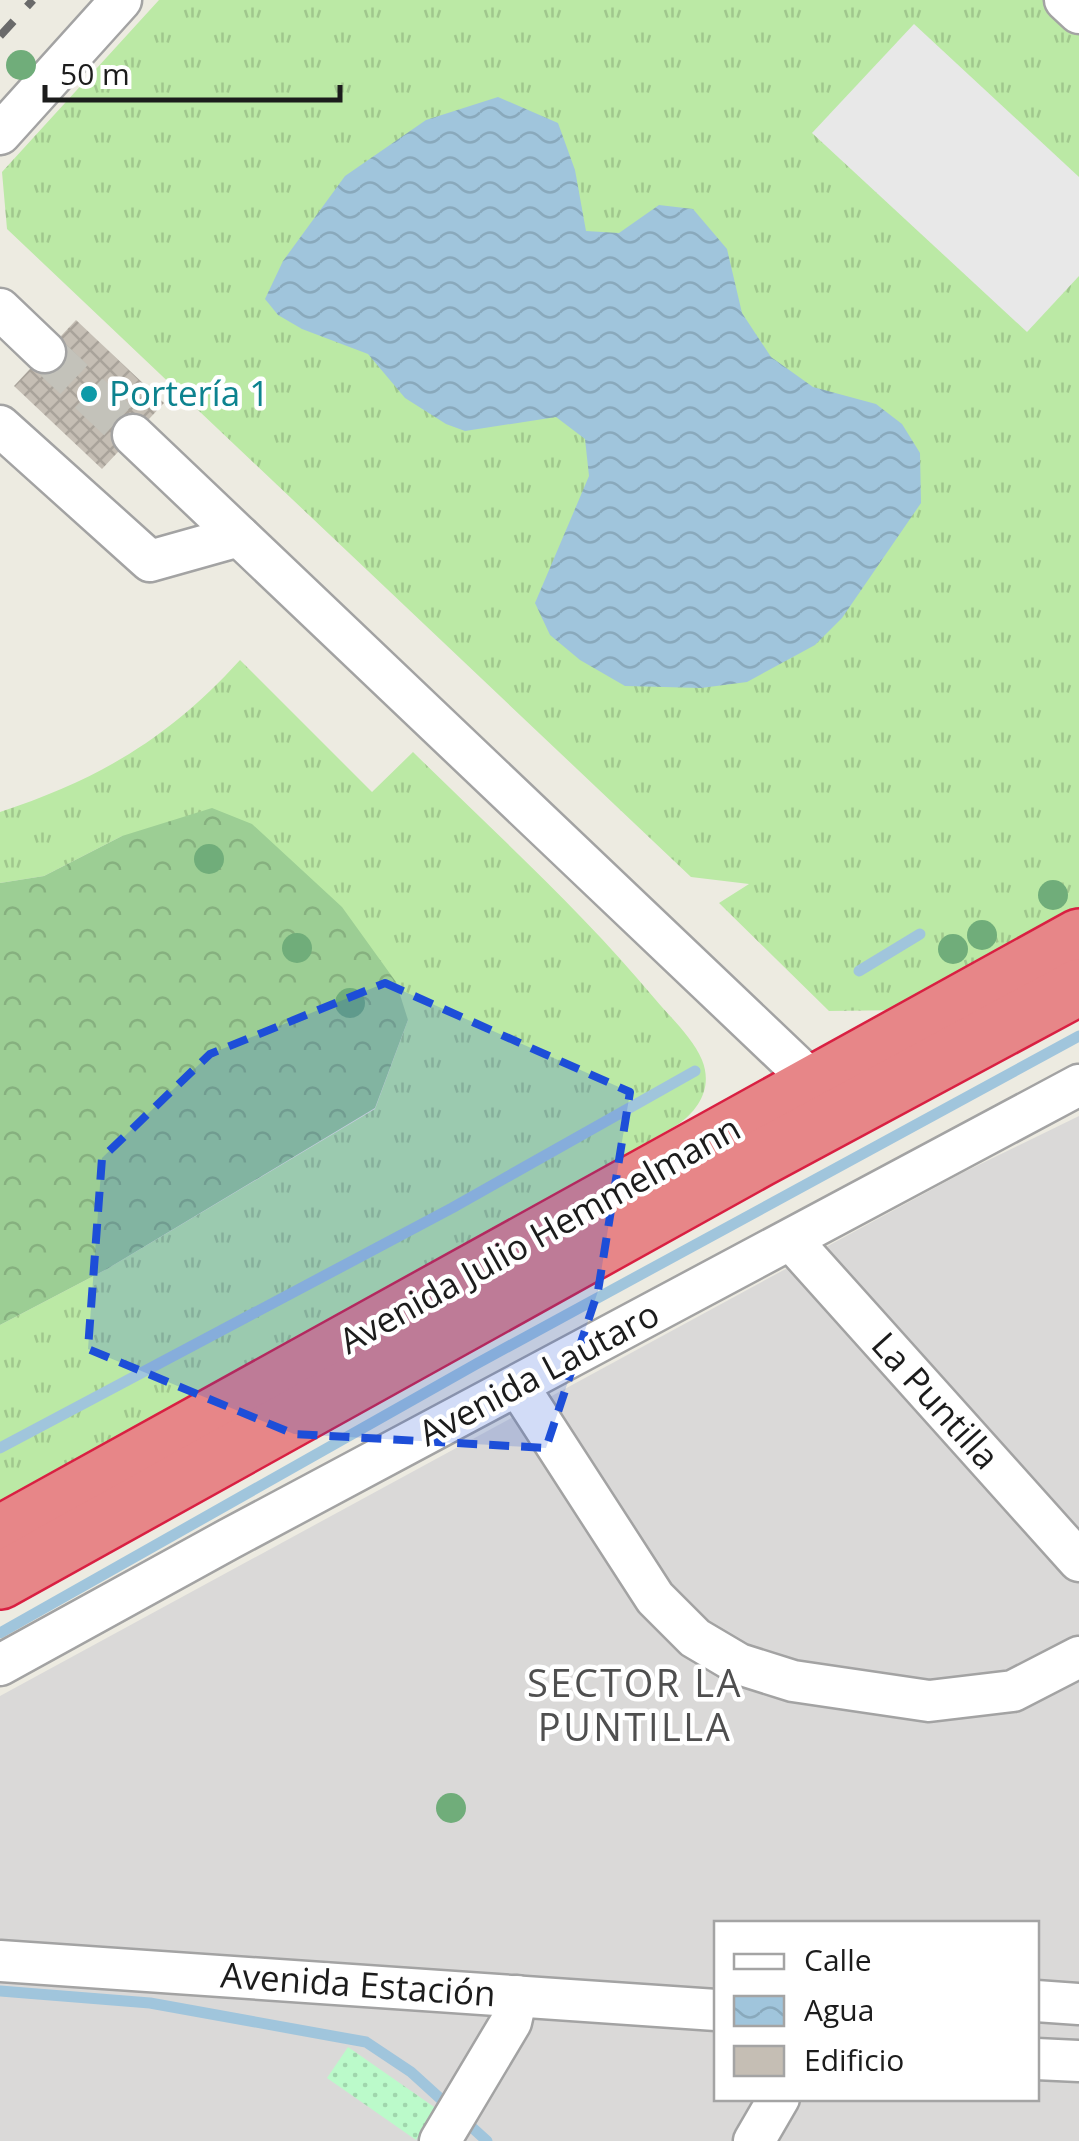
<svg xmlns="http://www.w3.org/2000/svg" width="1079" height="2141" viewBox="0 0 1079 2141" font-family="'Open Sans',sans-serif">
<defs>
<pattern id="grass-tufts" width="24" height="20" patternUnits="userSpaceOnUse" patternTransform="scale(2.5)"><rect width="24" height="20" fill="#bbe9a5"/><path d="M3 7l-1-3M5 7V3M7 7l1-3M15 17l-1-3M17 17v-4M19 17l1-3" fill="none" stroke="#a0c78d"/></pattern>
<pattern id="forest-crowns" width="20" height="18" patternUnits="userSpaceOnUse" patternTransform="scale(2.5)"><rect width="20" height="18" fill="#9cce94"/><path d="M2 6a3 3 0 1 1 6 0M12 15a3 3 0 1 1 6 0" fill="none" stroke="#86b07f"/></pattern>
<pattern id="park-dots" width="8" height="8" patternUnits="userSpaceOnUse" patternTransform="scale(2.5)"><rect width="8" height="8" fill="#bbfaca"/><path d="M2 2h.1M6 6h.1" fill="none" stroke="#a0d6ad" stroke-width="1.8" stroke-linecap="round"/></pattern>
<pattern id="water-waves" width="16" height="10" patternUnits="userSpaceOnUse" patternTransform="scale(2.5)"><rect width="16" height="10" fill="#a0c5dc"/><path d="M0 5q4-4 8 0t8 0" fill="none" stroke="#89a9bc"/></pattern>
<pattern id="building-cross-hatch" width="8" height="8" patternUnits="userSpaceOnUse" patternTransform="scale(2.5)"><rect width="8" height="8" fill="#c5beb4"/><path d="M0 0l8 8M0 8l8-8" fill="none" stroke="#a9a39a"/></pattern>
</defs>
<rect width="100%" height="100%" fill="#edebe1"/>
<path fill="#dad9d8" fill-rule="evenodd" d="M1079,1116V2141H0V1696L964,1172ZM716,1924H1036V2098H716Z"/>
<g fill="url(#grass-tufts)">
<path d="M159,0H1079V914L906,1010L829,1011L719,903L749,884L691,877L7,229L2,172Z"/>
<path d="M240,660L372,792L413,752C495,833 582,911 655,999C671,1018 693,1038 702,1060C713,1087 699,1110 677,1125L72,1474L0,1512V1325L107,1269L375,1109L408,1020L122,836L44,876L0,883V812C100,779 169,738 240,660Z"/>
</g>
<path fill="url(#forest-crowns)" d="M212,808L252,824L342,907L396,982L408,1020L375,1108L107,1269L0,1325V883L44,876L122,836Z"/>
<path fill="url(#park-dots)" d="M348,2047L437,2109L416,2140L327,2078Z"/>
<path fill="#e8e8e8" d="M914,24L1079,177V276L1027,332L812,133Z"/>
<path fill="url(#water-waves)" d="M498,97L558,123L575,170L586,231L619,233L659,205L693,209L727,249L742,313L771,357L813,387L876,404L902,424L920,453L921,503L842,618L815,645L747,682L701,688L625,686L580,660L550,635L535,603L589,476L585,439L556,417L465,431L446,424L405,398L368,354L302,329L278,315L265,299L283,261L345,176L426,120Z"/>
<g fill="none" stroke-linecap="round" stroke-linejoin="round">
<g stroke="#a0c5dc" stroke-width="11">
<path d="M859,971L920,934"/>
<path d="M0,1448L452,1208L695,1071"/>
<path d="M0,1633L478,1363L1079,1036"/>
<path d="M0,1991L150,2003L366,2042L411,2072L487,2141"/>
</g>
</g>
<path fill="url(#building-cross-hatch)" d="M76,320L164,403L102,469L14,386Z"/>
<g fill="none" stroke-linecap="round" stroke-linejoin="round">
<path stroke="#c3c2ba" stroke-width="40" stroke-dasharray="40 20" stroke-linecap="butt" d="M45,352L133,435"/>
<g stroke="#a3a3a3" stroke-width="45">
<g id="minor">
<path d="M1065,0L1079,13"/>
<path d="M0,134L121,0"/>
<path d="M0,309L45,352"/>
<path d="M0,426L150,561L239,536"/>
<path d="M133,435L833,1101"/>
<path d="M791,1240L1079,1561"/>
<path d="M518,1386L655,1598L695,1638L739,1664L793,1681L929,1701L1013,1691L1079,1657"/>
<path d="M0,1665L229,1539L1079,1085"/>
<path d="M0,1961L716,2010"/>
<path d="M1036,2001L1079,2004"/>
<path d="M1036,2059L1079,2061"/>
<path d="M440,2141L511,2022L517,1996"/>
<path d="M754,2141L779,2098"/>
</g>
</g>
<g stroke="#d92042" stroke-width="60">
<g id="highway">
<path d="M0,1534L1079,937"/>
<path d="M0,1581L759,1159L1079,987"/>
</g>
</g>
<use href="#minor" stroke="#fff" stroke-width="40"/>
<use href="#highway" stroke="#e78688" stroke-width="55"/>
<path stroke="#6a6a6a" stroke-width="8" stroke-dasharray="20 20" stroke-linecap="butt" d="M0,36L33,0"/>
</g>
<g fill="#70ad7a">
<circle cx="21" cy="65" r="15"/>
<circle cx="209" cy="859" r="15"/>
<circle cx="1053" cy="895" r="15"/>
<circle cx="982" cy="935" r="15"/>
<circle cx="297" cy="948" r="15"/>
<circle cx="953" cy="949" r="15"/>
<circle cx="350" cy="1003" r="15"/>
<circle cx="451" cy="1808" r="15"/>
</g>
<path fill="#1d4ed8" fill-opacity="0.2" stroke="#1d4ed8" stroke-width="8" stroke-dasharray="20 12" stroke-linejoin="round" d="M385,983L630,1092L598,1291L546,1448L294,1434L88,1349L102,1158L210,1054Z"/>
<circle fill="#0f9aa8" stroke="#fff" stroke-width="4" cx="89" cy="394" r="10"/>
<g text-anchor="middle" stroke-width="9" stroke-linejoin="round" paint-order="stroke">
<g font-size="35" fill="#0d838f" stroke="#fff" text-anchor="start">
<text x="109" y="406">Portería 1</text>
</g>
<g font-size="35" fill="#1c1c1c" stroke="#fff">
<text transform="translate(540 1235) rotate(-29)" y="12">Avenida Julio Hemmelmann</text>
<text transform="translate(539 1374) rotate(-28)" y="12">Avenida Lautaro</text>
<text transform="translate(935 1401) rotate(48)" y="12">La Puntilla</text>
<text transform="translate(358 1985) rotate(4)" y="12">Avenida Estación</text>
</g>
<g font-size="38" letter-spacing="2.5" fill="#4f4f4f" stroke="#fff">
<text x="635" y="1697">SECTOR LA<tspan x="635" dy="44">PUNTILLA</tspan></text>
</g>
</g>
<rect x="714" y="1921" width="325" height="180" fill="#ffffff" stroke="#a4a4a4" stroke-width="2.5"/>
<rect x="734" y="1954" width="50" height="15" fill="#ffffff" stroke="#a4a4a4" stroke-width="2.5"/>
<text x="804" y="1971" font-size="30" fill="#1c1c1c">Calle</text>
<rect x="734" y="1996" width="50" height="30" fill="url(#water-waves)" stroke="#a4a4a4" stroke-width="2.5"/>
<text x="804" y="2021" font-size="30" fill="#1c1c1c">Agua</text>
<rect x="734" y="2046" width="50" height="30" fill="#c5beb4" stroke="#a4a4a4" stroke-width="2.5"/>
<text x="804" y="2071" font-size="30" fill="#1c1c1c">Edificio</text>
<path d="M45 85v15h295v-15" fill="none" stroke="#1c1c1c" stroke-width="5"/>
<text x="60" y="85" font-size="30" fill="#1c1c1c" stroke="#ffffff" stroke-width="8" paint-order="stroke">50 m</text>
</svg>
